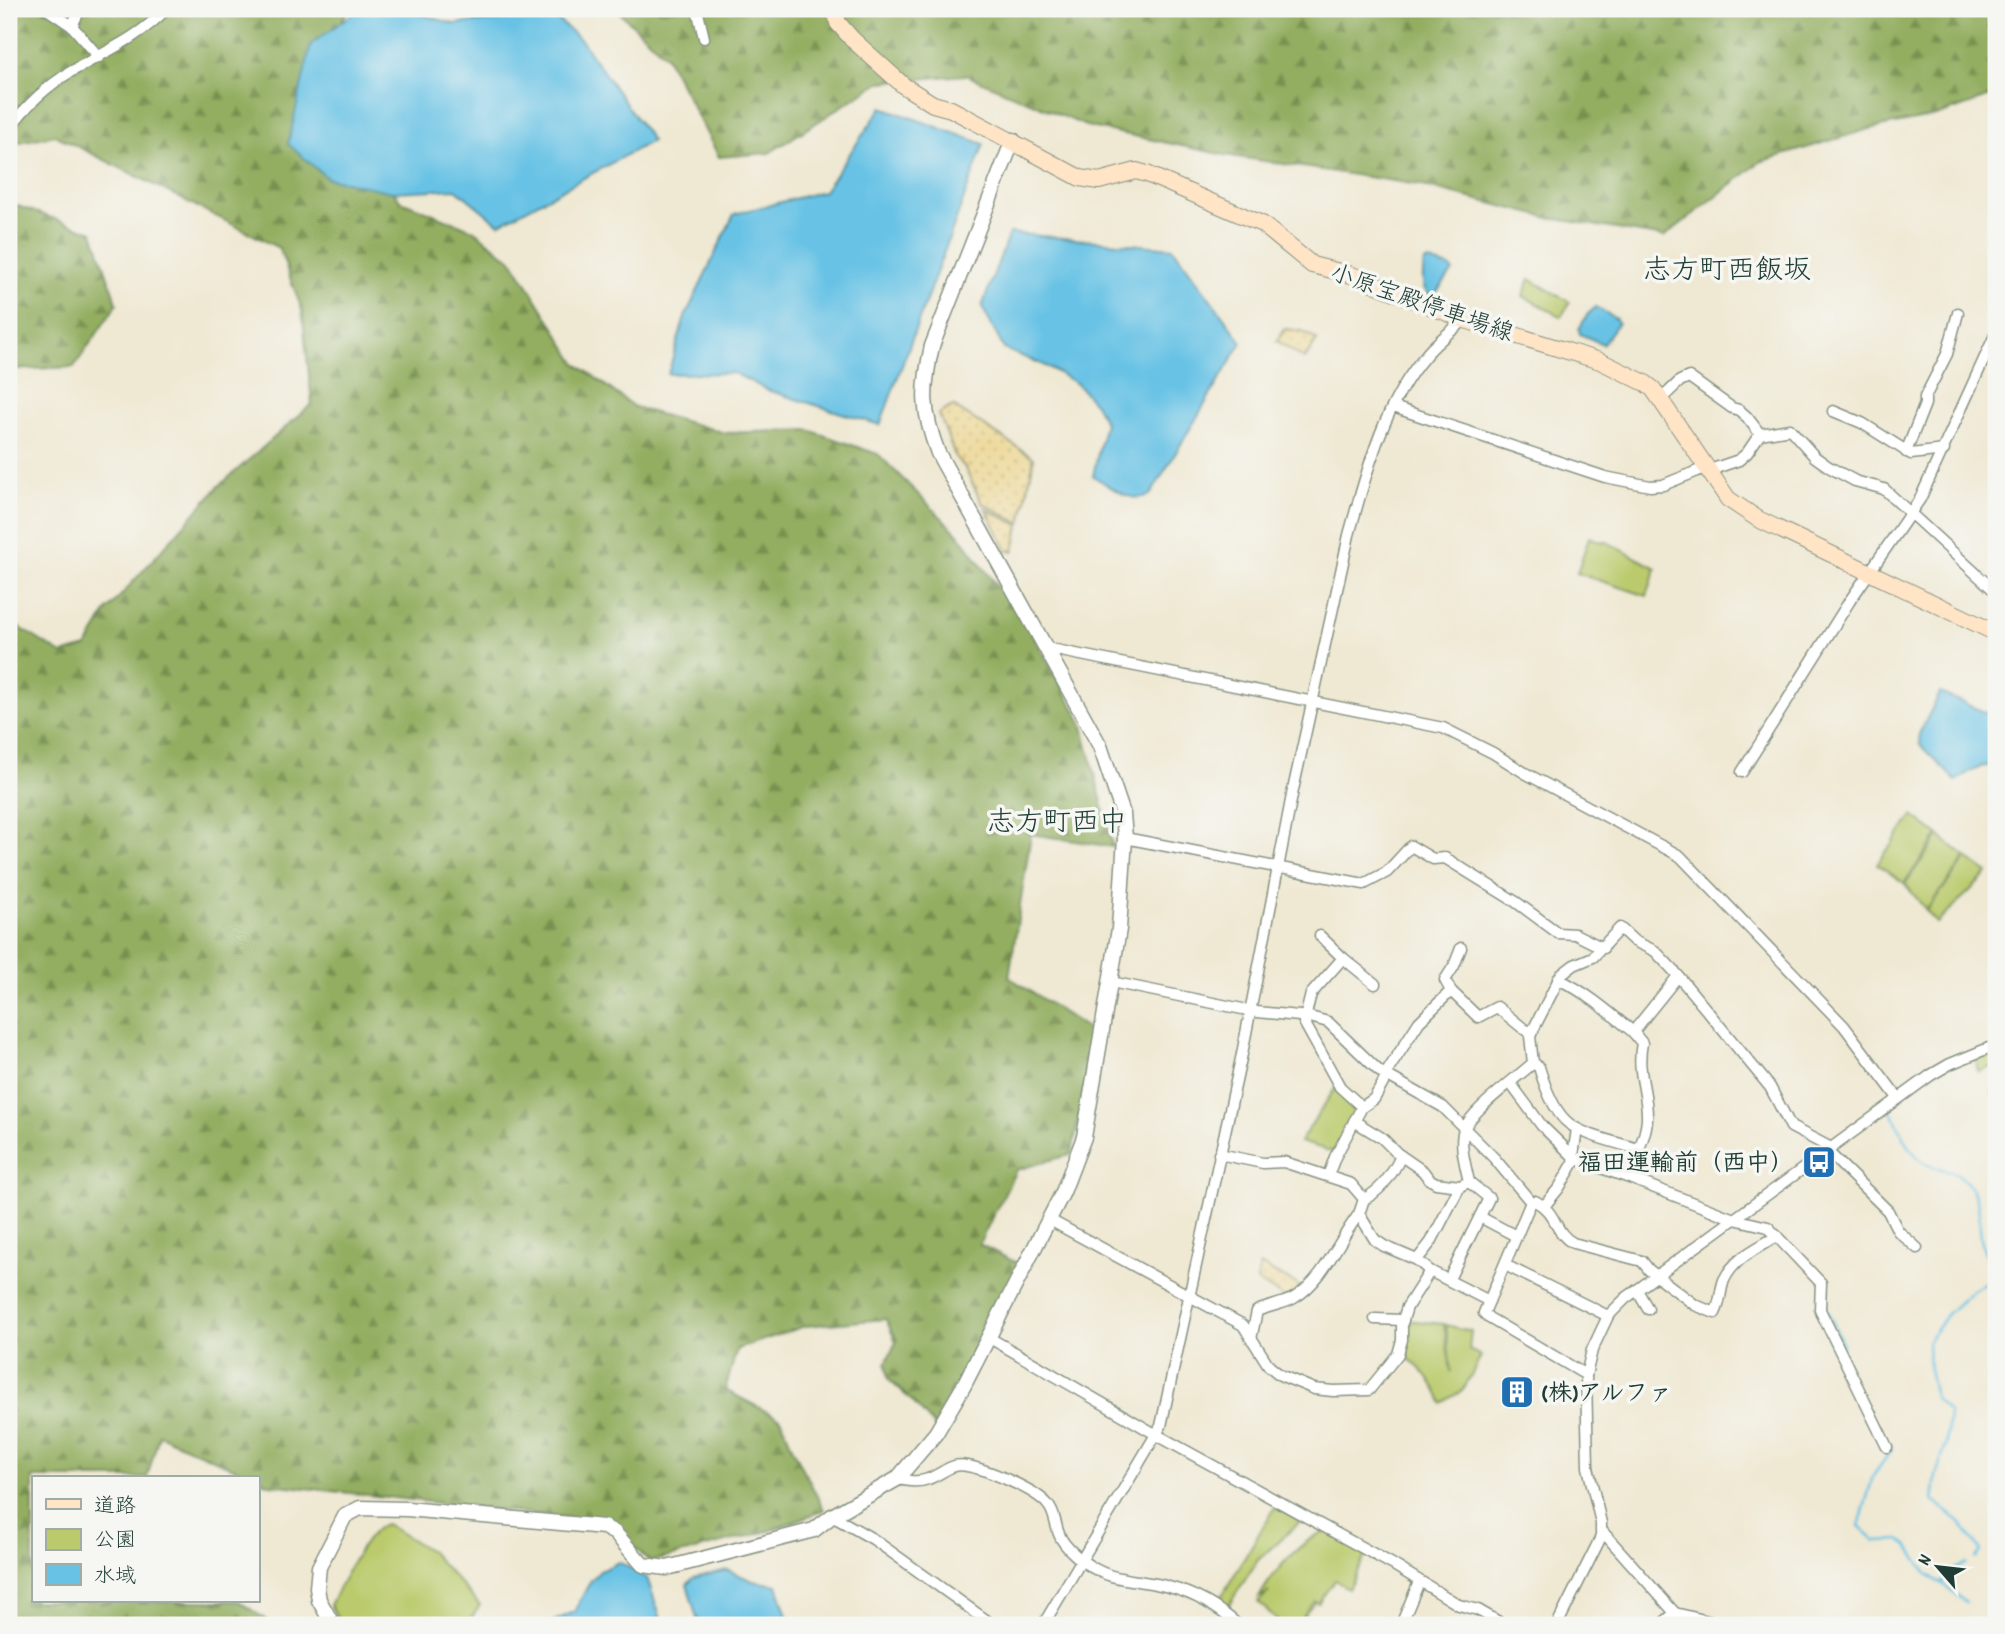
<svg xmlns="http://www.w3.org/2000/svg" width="2005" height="1634" viewBox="0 0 2005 1634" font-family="Dekko,'Klee One',sans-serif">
<defs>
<pattern id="forest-firs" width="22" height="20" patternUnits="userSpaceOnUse" patternTransform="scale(1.75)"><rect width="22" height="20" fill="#93ae60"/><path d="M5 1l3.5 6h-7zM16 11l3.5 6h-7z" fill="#778f50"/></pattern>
<pattern id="sand-dots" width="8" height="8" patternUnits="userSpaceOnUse" patternTransform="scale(1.75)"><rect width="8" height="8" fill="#eeda9e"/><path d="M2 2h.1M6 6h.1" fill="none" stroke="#ccbc89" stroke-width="1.8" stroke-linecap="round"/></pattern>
</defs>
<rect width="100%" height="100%" fill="#f6f6f2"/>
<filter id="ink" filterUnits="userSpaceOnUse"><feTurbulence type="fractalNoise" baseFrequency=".0143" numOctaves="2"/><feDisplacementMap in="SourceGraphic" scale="14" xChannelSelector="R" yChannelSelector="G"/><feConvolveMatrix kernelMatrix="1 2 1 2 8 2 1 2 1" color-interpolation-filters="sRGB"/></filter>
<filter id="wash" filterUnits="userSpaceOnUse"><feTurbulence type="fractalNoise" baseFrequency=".00686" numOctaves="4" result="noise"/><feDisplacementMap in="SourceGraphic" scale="28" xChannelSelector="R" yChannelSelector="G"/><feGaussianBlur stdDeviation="1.57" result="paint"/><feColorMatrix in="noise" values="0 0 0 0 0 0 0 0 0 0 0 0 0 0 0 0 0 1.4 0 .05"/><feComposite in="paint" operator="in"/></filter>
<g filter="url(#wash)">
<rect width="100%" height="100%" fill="#efe8d2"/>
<g fill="#baca6c" stroke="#6c8450" stroke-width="2">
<path d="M1530,279L1570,302L1561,317L1523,296Z"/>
<path d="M1589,537L1602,542L1605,541L1656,568L1647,596L1577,573Z"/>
<path d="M1913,816L1938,835L1904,883L1877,864Z"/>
<path d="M1939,836L1966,857L1926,910L1905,884Z"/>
<path d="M1967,858L1988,873L1937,923L1926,911Z"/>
<path d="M1996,1049V1065L1978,1072L1975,1057Z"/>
<path d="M1336,1087L1359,1108L1334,1152L1300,1142Z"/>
<path d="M1405,1320L1444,1324L1451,1372L1446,1325L1471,1331L1469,1350L1481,1356L1464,1389L1442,1403C1436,1385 1418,1363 1401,1354Z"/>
<path d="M1275,1507L1301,1521L1258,1560L1226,1609L1218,1602Z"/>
<path d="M386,1524L430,1551L480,1605L467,1625H341L330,1605C340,1587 366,1528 386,1524Z"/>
<path d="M1327,1530L1367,1553L1348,1589L1335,1580L1318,1603L1315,1601L1297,1625H1283L1258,1602L1269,1592L1259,1597C1276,1569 1297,1543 1327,1530Z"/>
</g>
<g fill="url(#forest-firs)" stroke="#59764a" stroke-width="2">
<path d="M9,9H349L316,60L348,138L401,201L473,230L512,260L576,363L634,407L725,433L809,430L878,454L960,536L1033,635L1082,722L1113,847L1031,834L1009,977L1094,1033L1072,1154L1016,1170L979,1244L1021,1265L937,1429L912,1401L888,1379L886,1363L896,1342L886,1319L805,1326L737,1349L725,1390L781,1419L792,1447L824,1510L772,1530L650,1562L607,1522L270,1484L159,1435L147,1478H33V1601H239L273,1625H9V621L62,654L87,647L106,612L218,487L312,404L302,310L279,248L55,135L9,144Z"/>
<path d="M616,9H1996V83L1990,97L1936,116L1869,129L1760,162L1664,237L1545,217L1419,185L1225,155L1086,126L966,75L880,82L769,153L719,157L666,56Z"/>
<path d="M9,203L93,232L117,304L74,367L9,370Z"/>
</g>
<g fill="url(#sand-dots)" stroke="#868c69" stroke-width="2">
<path d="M1285,329L1302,331L1317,340L1305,359L1277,341Z"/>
<path d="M953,406L1034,458L1021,524L982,503L964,466L956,458L939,414Z"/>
<path d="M986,509L1019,525L1014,551H1007Z"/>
<path d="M1260,1265L1295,1283L1300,1287L1295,1294L1285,1298L1257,1281Z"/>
</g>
<g fill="#67c2e5" stroke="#43808c" stroke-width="2">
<path d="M359,9H405L454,24L552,15L581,40L652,141L499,224L456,189L392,192L327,178L288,144L311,44Z"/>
<path d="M882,107L984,144L880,425L767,390L734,373L668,374L685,317L734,214L824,191Z"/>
<path d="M1009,233L1173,248L1242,342L1151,494C1131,506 1111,486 1093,476L1105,422L1095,404L1077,384L1048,367L1004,349L982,307Z"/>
<path d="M1428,261L1450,267L1453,271L1434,295H1430C1420,288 1423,274 1424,263Z"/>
<path d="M1596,307L1616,319L1618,323L1603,344L1580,334L1579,329L1588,314Z"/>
<path d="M1940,693L1996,717L1994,767C1977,763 1970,772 1956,781L1920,745L1919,734Z"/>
<path d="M619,1562L647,1578L663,1625H549L552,1622L574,1612L591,1580L600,1571Z"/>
<path d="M727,1570L753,1581L777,1585L790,1625H699L687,1585L693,1578Z"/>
</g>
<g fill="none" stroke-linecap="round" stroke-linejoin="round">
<g stroke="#67c2e5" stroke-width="2.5">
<path d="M1891,1111C1900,1127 1907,1150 1923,1162C1941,1174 1956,1165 1970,1187C1989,1216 1969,1240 1996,1268"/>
<path d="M1827,1288L1825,1305L1843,1345"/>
<path d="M1891,1446L1892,1449L1873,1476L1859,1526L1876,1541L1900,1540L1908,1546L1926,1573L1966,1602"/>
<path d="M1976,1558L1981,1551L1958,1520L1933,1501L1936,1476L1946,1444L1949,1413L1935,1398L1929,1369L1928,1341L1947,1314L1973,1290L1991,1280L1996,1273"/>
<path d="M1942,1583L1949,1573L1966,1563"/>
</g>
</g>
</g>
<g filter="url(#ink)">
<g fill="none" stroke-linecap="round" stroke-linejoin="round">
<g stroke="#879283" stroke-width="13">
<g id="minor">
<path d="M47,9L72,26L99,57"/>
<path d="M697,9L704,38"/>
<path d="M72,26L80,9"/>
<path d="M9,129C25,107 48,85 72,71C105,52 140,37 166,9"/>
<path d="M1660,400L1680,381L1689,377L1732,408L1739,410L1747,417L1760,434"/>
<path d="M1393,407L1605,477L1650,486L1663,485L1705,468"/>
<path d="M1833,411L1862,423L1911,454L1944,450"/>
<path d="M1906,452L1925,404V397L1947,354L1958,313"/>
<path d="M1707,471L1739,460L1747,453L1760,434L1790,429L1815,457L1829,467L1855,481L1884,489L1996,592"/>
<path d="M1046,648L1443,728L1493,753L1525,773L1680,856L1844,1026L1898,1098"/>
<path d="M1742,772L1849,602L1920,499L1996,333"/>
<path d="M1125,838L1364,884L1387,872L1411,846L1433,859L1445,858L1516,902L1558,933L1575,934L1603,948"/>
<path d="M1320,936L1343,958L1311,994L1304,1022L1340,1087L1362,1107"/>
<path d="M1461,948L1454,966L1445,980L1451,991L1478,1017L1497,1007L1524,1029L1531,1032"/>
<path d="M1343,958L1375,984"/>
<path d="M1558,979C1586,992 1609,1012 1633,1032"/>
<path d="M1111,982L1257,1012L1310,1017L1328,1022L1379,1071L1443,1107L1494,1158L1531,1202L1535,1201C1558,1213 1553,1232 1573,1243L1642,1261L1649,1270L1695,1305L1715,1313C1721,1302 1720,1290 1724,1280C1735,1257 1757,1249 1777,1236"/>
<path d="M1533,1063L1539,1067C1544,1084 1552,1108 1566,1121C1580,1135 1619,1143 1638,1149"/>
<path d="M1385,1075L1419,1022L1451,991"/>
<path d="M1511,1084L1542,1126L1576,1159L1627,1177L1734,1219L1768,1227L1821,1283L1820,1310L1887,1447"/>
<path d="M1996,1088V1099"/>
<path d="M1354,1121L1382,1138L1397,1153L1423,1171L1429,1179L1436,1183L1460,1186"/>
<path d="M1827,1151L1888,1211L1898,1231L1917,1248"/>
<path d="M1219,1154L1263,1163L1284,1162L1351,1184L1364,1199L1359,1214L1375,1240L1384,1246L1417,1260"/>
<path d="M1573,1156L1577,1129"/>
<path d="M1328,1176L1335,1157L1362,1107L1374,1099L1387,1076"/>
<path d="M1627,1177C1634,1159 1646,1138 1647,1119C1648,1091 1636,1073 1642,1043L1633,1032L1678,976"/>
<path d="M1364,1199C1381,1191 1393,1173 1401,1156"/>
<path d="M1545,1205L1559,1188L1576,1159"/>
<path d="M1480,1217L1516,1236"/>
<path d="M1048,1219L1243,1325L1269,1366L1280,1375L1314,1389L1333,1391L1369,1390L1398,1354L1402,1340V1323L1407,1307L1430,1271"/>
<path d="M1505,1265L1608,1316"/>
<path d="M1449,1279L1489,1198L1469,1182"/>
<path d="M1637,1290L1648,1309"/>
<path d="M1489,1301L1531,1202"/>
<path d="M1375,1319L1403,1320"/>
<path d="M988,1337L1157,1435L1392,1564L1459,1605L1478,1610L1504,1625"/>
<path d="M1251,1339L1257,1311C1269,1306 1283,1304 1294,1298C1324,1280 1338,1241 1359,1214"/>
<path d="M1586,1375L1489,1318L1484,1313L1489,1301L1430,1271L1417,1260L1431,1242L1460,1186L1469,1182C1466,1167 1460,1148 1463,1133C1466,1114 1517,1078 1533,1063L1530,1036L1561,975L1574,965L1593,957L1620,928L1634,941L1655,951L1675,972L1770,1087L1791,1127L1831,1148"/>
<path d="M897,1479C908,1481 918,1483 928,1479C943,1474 951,1462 967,1466C986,1469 1037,1490 1048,1505C1055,1513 1055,1524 1059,1534C1064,1548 1085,1564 1097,1570C1119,1582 1146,1580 1169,1587C1196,1594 1218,1607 1238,1625"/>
<path d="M832,1516L873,1539L993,1625"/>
<path d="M1602,1531L1675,1613L1725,1625"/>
<path d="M1043,1625L1161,1426L1242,1054L1293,790L1349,535C1366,474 1383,405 1425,356C1436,342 1452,330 1465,320"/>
<path d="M1401,1625L1419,1582"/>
<path d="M1557,1625L1601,1537V1523L1588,1467L1586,1375L1592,1350L1608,1316L1626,1298L1931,1075L1950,1064L1996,1045"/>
<path d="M1661,1625L1675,1613"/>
</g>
</g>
<g stroke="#879283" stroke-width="17">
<path id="tertiary" d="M333,1625L319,1600L317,1588L319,1567L345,1516L360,1508L407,1509L604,1527L615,1533L643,1565L667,1568L814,1530L832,1516L897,1479L936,1433L963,1387L1063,1192L1084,1137L1119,929L1125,838L1123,814L1100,746L938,453C922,411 922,390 932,346L1013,140"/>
</g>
<g stroke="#879283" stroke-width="18">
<path id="secondary" d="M834,9L838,23L852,39L904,86L933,104L951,109L1080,178L1099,181L1136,171L1147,174L1262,224L1312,265L1352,275L1465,320L1600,361L1645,383L1653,389L1728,499L1758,519L1996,633"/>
</g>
<use href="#minor" stroke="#fff" stroke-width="10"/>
<use href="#tertiary" stroke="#fff" stroke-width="14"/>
<use href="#secondary" stroke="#ffe4c6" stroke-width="16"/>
</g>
</g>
<defs>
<g id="bus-square" transform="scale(1.75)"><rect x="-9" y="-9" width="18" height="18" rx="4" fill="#1f6fb2" stroke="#f6f6f2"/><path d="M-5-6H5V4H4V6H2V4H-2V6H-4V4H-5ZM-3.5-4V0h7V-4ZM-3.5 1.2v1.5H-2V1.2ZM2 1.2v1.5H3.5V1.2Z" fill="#fff"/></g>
<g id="building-square" transform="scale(1.75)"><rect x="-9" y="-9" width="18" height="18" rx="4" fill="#1f6fb2" stroke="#f6f6f2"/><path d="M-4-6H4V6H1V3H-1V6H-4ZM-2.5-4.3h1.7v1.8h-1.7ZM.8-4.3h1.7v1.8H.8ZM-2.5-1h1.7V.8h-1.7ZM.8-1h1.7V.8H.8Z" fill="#fff"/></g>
</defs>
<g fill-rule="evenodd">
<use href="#bus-square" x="1819" y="1162"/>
<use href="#building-square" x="1517" y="1392"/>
</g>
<g text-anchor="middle" stroke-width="7" stroke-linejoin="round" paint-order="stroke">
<g font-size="24" fill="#1f3d34" stroke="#f6f6f2">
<text transform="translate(1422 302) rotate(19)" y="8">小原宝殿停車場線</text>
</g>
<g font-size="24" font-weight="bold" fill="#1f3d34" stroke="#f6f6f2" text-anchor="end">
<text x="1794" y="1170">福田運輸前（西中）</text>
<text x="1542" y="1400" text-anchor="start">(株)アルファ</text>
</g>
<g font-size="28" fill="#1f3d34" stroke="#f6f6f2">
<text x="1727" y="278">志方町西飯坂</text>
<text x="1057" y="830">志方町西中</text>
</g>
</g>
<rect width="2005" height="1634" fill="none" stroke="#f6f6f2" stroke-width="35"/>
<rect x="32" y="1476" width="228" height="126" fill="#f6f6f2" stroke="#a0aca6" stroke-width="2"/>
<rect x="46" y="1499" width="35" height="10" fill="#ffe4c6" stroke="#a0aca6" stroke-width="2"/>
<text x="94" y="1512" font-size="21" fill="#1f3d34">道路</text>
<rect x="46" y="1529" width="35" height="21" fill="#baca6c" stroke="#a0aca6" stroke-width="2"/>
<text x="94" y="1546" font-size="21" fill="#1f3d34">公園</text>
<rect x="46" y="1564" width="35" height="21" fill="#67c2e5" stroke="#a0aca6" stroke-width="2"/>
<text x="94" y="1582" font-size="21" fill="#1f3d34">水域</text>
<g transform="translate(1938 1567) rotate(298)" stroke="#f6f6f2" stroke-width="5" paint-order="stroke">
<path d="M0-5L12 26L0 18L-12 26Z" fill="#1f3d34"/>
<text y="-10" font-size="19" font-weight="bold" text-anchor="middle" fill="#1f3d34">N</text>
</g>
</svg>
